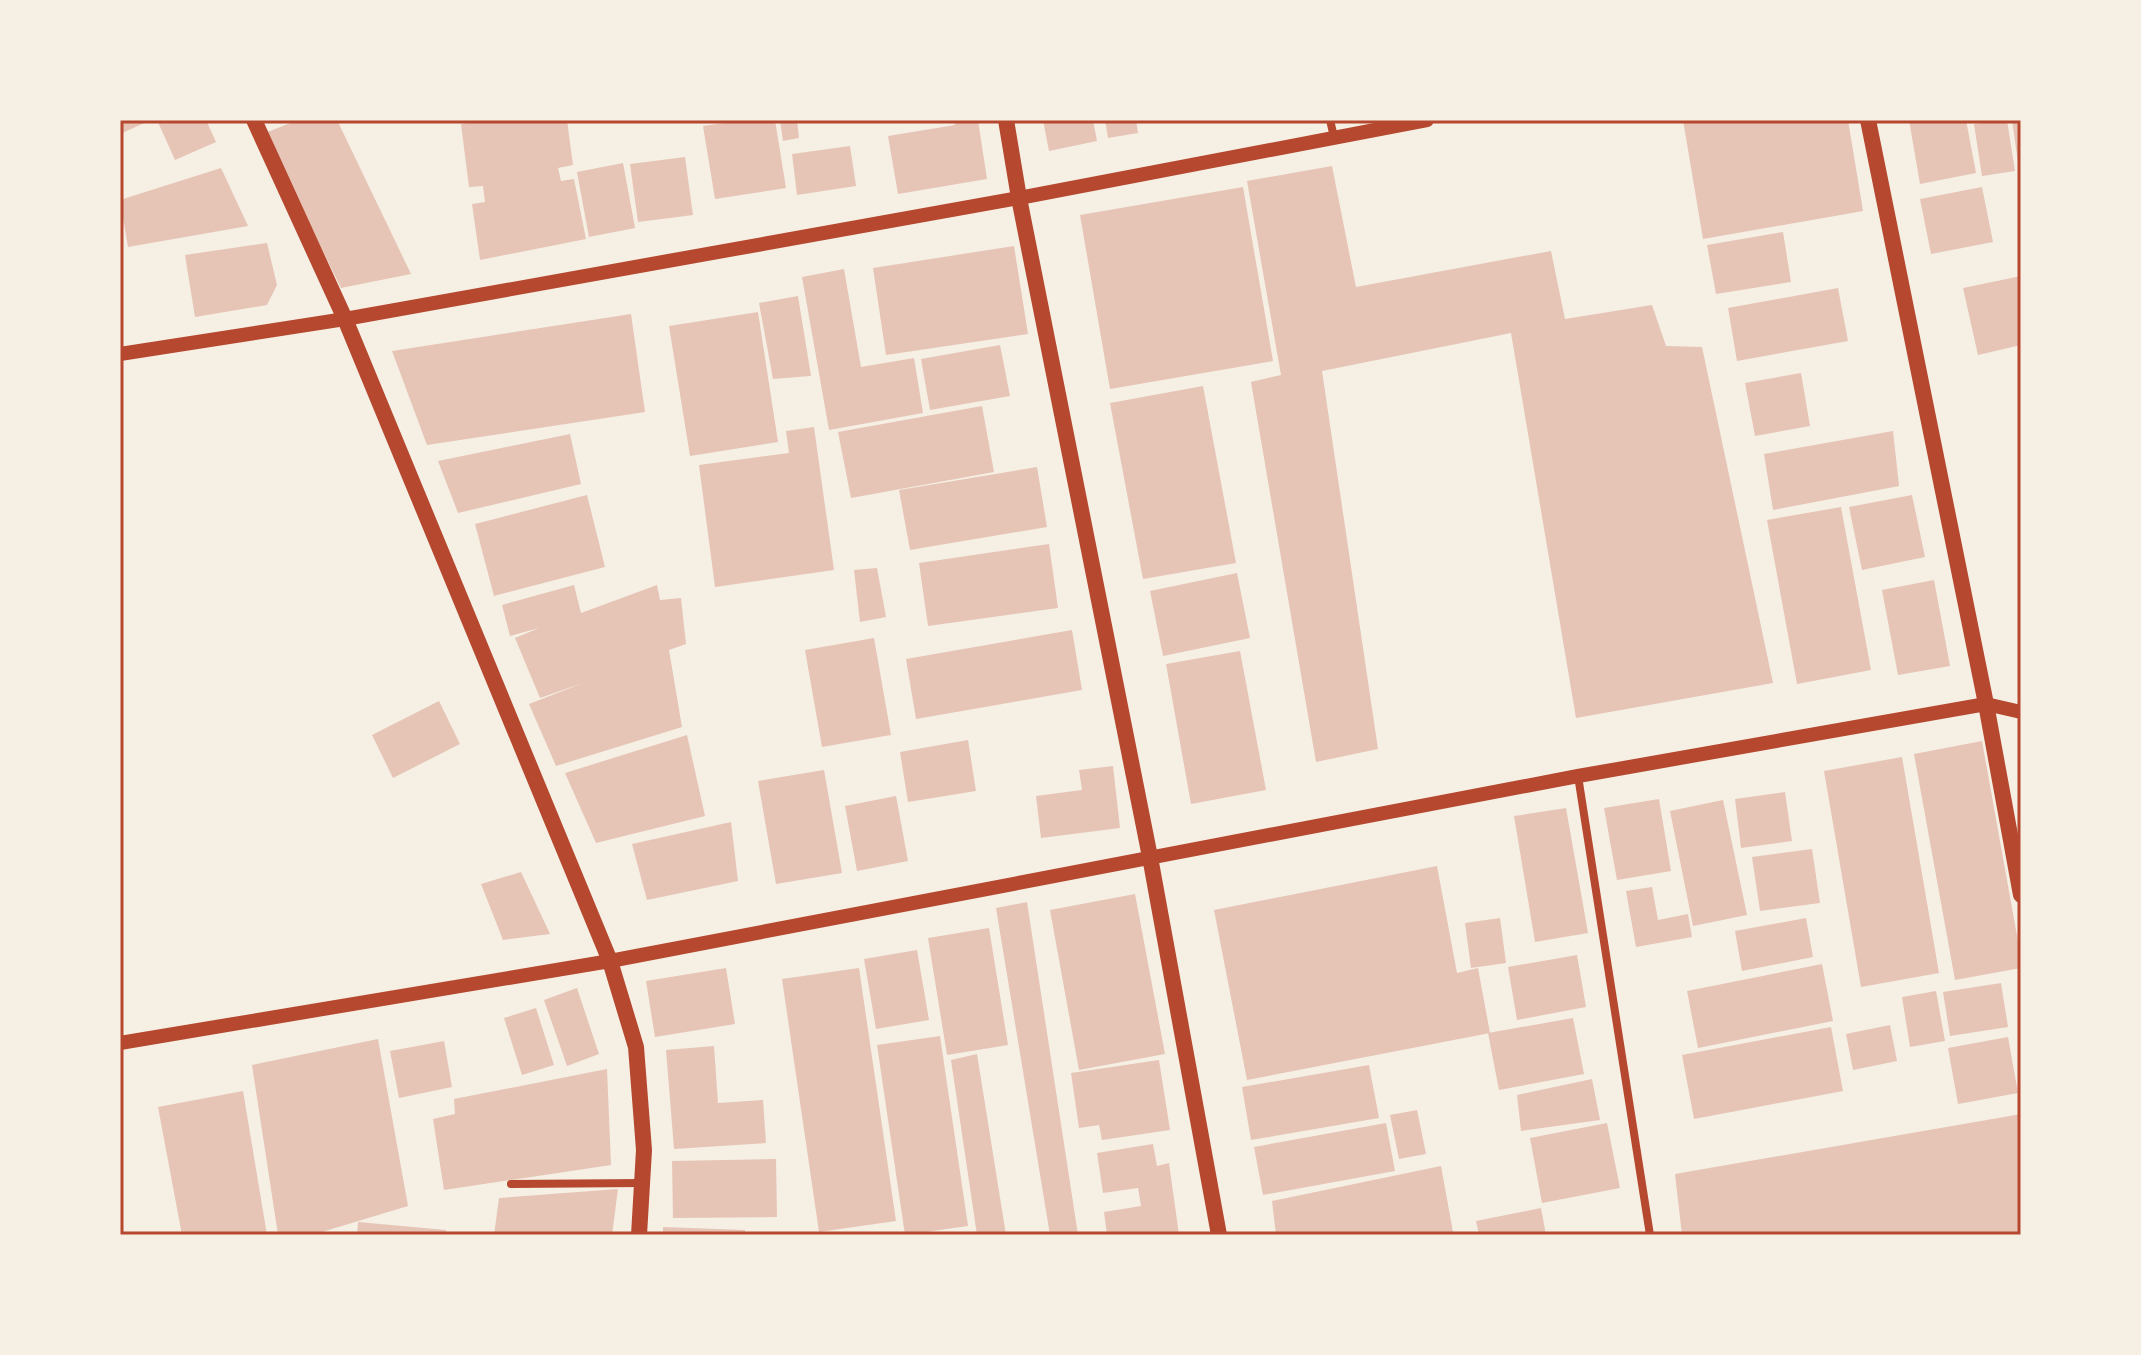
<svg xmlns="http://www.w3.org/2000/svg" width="2141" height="1355" viewBox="0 0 2141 1355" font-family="Overpass,sans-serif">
<rect width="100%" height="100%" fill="#f6efe4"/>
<g fill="#e6c5b7">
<path d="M120,120H151L120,134Z"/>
<path d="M157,120H206L216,142L175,160Z"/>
<path d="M298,120H337L411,274L341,288L265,133Z"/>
<path d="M486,120H567L573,165L558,168L561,181L574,179L586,239L480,260L472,204L485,202L483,186L469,187L461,124Z"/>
<path d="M745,120H775L786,188L715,199L703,126Z"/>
<path d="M780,120H797L799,138L783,141Z"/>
<path d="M954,120H978L987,179L898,194L888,136L955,125Z"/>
<path d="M1043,120H1093L1097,141L1049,151Z"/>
<path d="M1105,120H1136L1138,133L1108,138Z"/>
<path d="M1683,120H1848L1863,211L1703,239Z"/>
<path d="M1909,120H1966L1976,173L1920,184Z"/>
<path d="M2000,120H2007L2015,171L1982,176L1974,124Z"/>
<path d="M2012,120H2021V170H2019Z"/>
<path d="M850,146L856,186L797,195L792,154Z"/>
<path d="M685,157L693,215L638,222L630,164Z"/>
<path d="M623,163L635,228L589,237L577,172Z"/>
<path d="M1332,166L1356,287L1551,251L1565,319L1652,305L1666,346L1702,347L1773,683L1576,718L1511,333L1322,371L1378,749L1316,762L1251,382L1281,375L1247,181Z"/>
<path d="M221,168L248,226L128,247L120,200Z"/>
<path d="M1243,187L1273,361L1110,389L1080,215Z"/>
<path d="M1982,187L1993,242L1931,254L1920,199Z"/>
<path d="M1783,232L1791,282L1716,294L1707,245Z"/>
<path d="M267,243L277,285L267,305L195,317L185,255Z"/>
<path d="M1014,246L1028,334L886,355L873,268Z"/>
<path d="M844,269L861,367L914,358L923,413L829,430L802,277Z"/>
<path d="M2021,276V345L1978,355L1963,288Z"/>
<path d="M1838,288L1848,341L1737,361L1728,308Z"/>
<path d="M798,296L811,376L773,379L759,303Z"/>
<path d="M758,312L778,442L690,456L669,326Z"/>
<path d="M631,314L645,412L427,445L392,351Z"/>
<path d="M1000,345L1010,396L930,410L921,359Z"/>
<path d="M1801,373L1810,426L1755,436L1745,383Z"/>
<path d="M1203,386L1236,563L1143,579L1110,403Z"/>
<path d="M982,406L994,472L851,498L838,432Z"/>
<path d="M814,427L834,570L715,587L699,465L789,453L786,431Z"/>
<path d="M1893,431L1899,486L1773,510L1764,454Z"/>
<path d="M570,434L581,484L458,513L438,461Z"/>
<path d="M1037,467L1047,527L910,550L899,490Z"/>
<path d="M587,495L605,567L494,596L475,524Z"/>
<path d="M1912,495L1925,557L1862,570L1849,507Z"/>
<path d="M1841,507L1871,670L1797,684L1767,520Z"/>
<path d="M1049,544L1058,608L928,626L919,563Z"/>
<path d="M877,568L886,617L860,622L854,570Z"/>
<path d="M1237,573L1250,638L1163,656L1150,591Z"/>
<path d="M1934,580L1950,666L1898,675L1882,590Z"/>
<path d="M574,585L581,613L657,585L660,600L681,598L686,644L669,650L682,727L556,766L529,704L583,683L540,698L515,638L539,628L510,636L502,605Z"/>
<path d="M1072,630L1082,690L916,719L906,659Z"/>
<path d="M874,638L891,735L822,747L805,650Z"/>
<path d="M1240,651L1266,790L1191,804L1166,664Z"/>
<path d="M439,701L460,744L393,778L372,735Z"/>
<path d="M687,735L705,816L596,843L565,773Z"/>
<path d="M968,740L976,791L908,802L900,752Z"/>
<path d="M1982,741L2021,958V968L1955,980L1914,754Z"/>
<path d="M1902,757L1939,973L1861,987L1824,771Z"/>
<path d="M1113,766L1120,828L1041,838L1036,796L1082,790L1079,770Z"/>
<path d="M824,770L842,873L776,884L758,781Z"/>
<path d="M1785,792L1792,841L1741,848L1735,799Z"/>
<path d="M896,796L908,861L857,871L845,806Z"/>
<path d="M1659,799L1671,871L1617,880L1604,808Z"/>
<path d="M1723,800L1747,915L1693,926L1670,811Z"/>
<path d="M1566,808L1588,933L1535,942L1514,816Z"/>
<path d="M731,822L738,881L647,900L632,844Z"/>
<path d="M1812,849L1820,903L1760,911L1752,857Z"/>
<path d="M1437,866L1457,973L1478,968L1490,1033L1247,1080L1214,910Z"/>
<path d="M521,872L550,934L503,940L481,884Z"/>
<path d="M1652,887L1658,920L1688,914L1692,937L1636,947L1626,891Z"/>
<path d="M1135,894L1165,1054L1079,1070L1050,910Z"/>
<path d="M1027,902L1078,1235H1050L996,908Z"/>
<path d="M1500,918L1506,963L1471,968L1465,923Z"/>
<path d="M1806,918L1813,957L1742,971L1735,931Z"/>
<path d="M989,928L1008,1045L947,1055L928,938Z"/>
<path d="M917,950L929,1020L876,1029L864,959Z"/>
<path d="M1577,955L1586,1007L1517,1020L1508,967Z"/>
<path d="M1822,964L1833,1021L1698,1048L1687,991Z"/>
<path d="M726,968L735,1024L655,1037L646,981Z"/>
<path d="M859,968L896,1221L819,1232L782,979Z"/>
<path d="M2001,983L2008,1027L1950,1036L1943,992Z"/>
<path d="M577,988L599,1054L567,1066L544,1000Z"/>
<path d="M1936,991L1945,1041L1910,1047L1902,997Z"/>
<path d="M536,1008L554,1065L522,1075L504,1018Z"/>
<path d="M1573,1018L1584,1074L1499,1090L1488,1033Z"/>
<path d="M1890,1025L1897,1061L1853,1070L1846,1034Z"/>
<path d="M1831,1027L1843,1091L1694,1119L1682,1055Z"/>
<path d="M940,1036L968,1226L905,1235L877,1045Z"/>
<path d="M2008,1037L2018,1093L1958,1104L1948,1048Z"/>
<path d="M378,1039L408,1206L312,1235H278L252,1065Z"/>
<path d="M444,1041L452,1087L399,1098L390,1051Z"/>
<path d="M714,1046L718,1103L763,1100L766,1143L674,1149L666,1050Z"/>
<path d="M977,1054L1006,1235H977L951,1060Z"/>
<path d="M1159,1060L1170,1130L1102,1140L1099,1125L1079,1128L1071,1073Z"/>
<path d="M1369,1065L1379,1118L1251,1140L1242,1087Z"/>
<path d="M607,1069L611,1165L444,1190L433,1119L455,1114L454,1099Z"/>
<path d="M1592,1079L1600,1120L1521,1131L1517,1095Z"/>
<path d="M243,1091L267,1235H182L158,1107Z"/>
<path d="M1417,1110L1426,1154L1399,1159L1390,1115Z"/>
<path d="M2021,1114V1235H1682L1675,1174Z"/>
<path d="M1386,1123L1395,1171L1263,1195L1254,1147Z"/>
<path d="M1607,1123L1620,1188L1542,1203L1530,1138Z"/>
<path d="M1153,1144L1157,1166L1169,1163L1179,1235H1107L1104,1212L1141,1206L1138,1188L1103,1193L1097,1153Z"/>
<path d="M776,1159L777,1217L673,1218L672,1161Z"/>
<path d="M1441,1166L1453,1232L1433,1235H1276L1272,1201Z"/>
<path d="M618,1189L612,1235H494L499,1198Z"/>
<path d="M1541,1208L1546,1235H1479L1476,1221Z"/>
<path d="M358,1222L446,1230V1235H357Z"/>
<path d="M663,1227L745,1230V1235H663Z"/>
</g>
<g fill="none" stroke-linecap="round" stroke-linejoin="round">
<g stroke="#b5482f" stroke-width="8">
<path d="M1330,120L1334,137"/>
<path d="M1578,776L1650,1235"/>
<path d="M511,1184L643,1183"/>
</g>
<g stroke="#b5482f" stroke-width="14">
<path d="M120,354L345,319L1019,198L1427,120"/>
<path d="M120,1043L610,961L1578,776L1986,704L2021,712"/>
</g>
<g stroke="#b5482f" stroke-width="16">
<path d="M254,120L345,319L610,961L636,1047L644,1150L639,1235"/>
<path d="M1006,120L1019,198L1150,857L1219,1235"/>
<path d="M1868,120L1986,704L2021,895"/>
</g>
</g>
<rect width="2141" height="1355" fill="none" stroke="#f6efe4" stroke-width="244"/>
<rect x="122" y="122" width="1897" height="1111" fill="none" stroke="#b5482f" stroke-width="3"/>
</svg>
